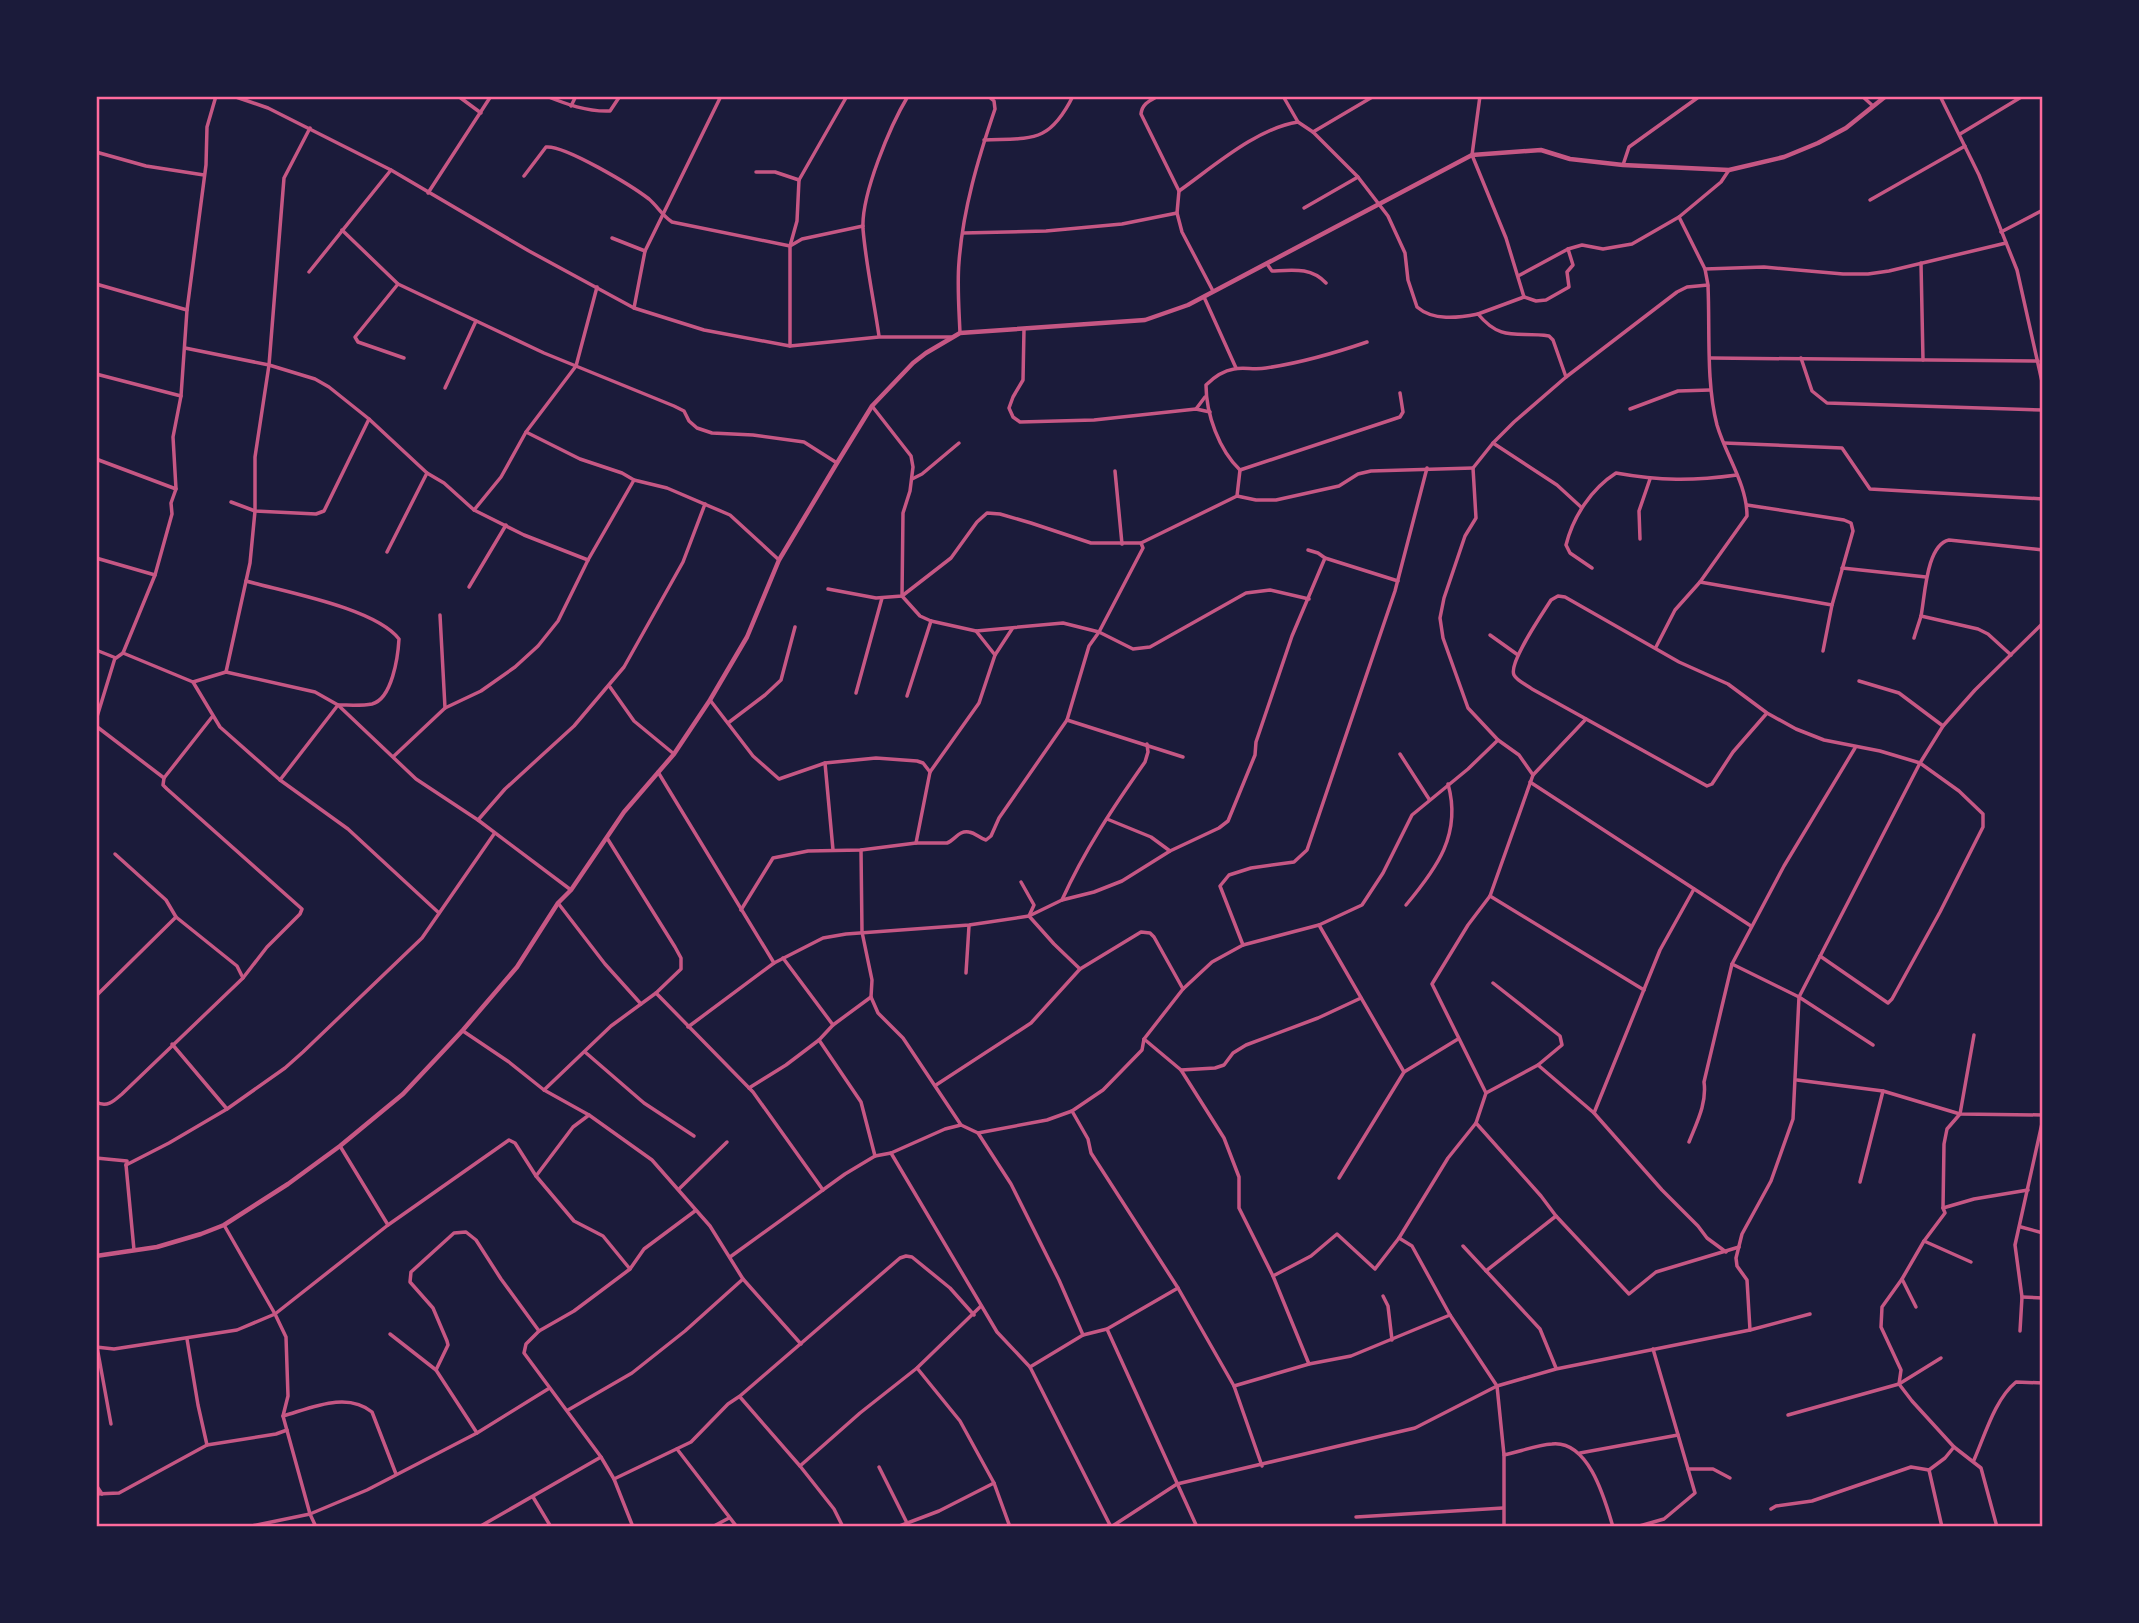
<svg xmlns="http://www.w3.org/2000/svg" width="2139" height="1623" viewBox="0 0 2139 1623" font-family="Barlow,sans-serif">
<rect width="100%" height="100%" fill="#1b1b3a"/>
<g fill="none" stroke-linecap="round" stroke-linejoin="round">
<g stroke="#c65784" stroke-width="3.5">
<path d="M233,96L268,108L391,170L529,251L634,308L704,330L790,346L879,337H951"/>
<path d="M458,96L481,113"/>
<path d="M546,96C566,104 587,112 610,111L620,96"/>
<path d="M1158,96C1149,101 1142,104 1141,114L1179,191L1177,213L1182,232L1213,291"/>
<path d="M1283,96L1298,122L1313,132L1358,177L1388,216L1405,253L1408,280L1417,307C1433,321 1458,318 1478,314C1502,343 1518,331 1549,336L1553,340L1566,377"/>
<path d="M1480,96L1472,155L1506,238L1524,297"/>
<path d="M1862,96L1873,106"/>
<path d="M1940,96L1979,175L2017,270L2043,386"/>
<path d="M571,106L576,96"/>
<path d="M1313,132L1374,96"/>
<path d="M1960,134L2023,96"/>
<path d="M984,140C1032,138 1049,144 1073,96"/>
<path d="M96,152L146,166L204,175"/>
<path d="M1623,165L1629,147L1700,96"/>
<path d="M756,172H775L799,180"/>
<path d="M524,176L546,147C565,145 632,186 649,199C658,207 662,215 672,222L790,246L802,239L863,226"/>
<path d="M1179,191C1213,167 1257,128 1298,122"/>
<path d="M428,193L491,96"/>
<path d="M1870,200L1965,146"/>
<path d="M1304,208L1358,177"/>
<path d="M342,230L398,284L544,353L674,406L684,411L689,421L697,428L712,433L753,435L804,442L837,463"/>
<path d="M2001,232L2043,210"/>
<path d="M963,233L1046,231L1122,224L1177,213"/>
<path d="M612,238L645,251"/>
<path d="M1921,263L1923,360"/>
<path d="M1267,264L1272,271C1293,270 1311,267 1326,283"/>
<path d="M1705,269L1764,267L1843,274H1868L1889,271L2006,243"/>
<path d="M309,272L391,170"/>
<path d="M1518,276L1568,249L1582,245L1603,249L1632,244L1679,217"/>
<path d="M96,284L187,310"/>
<path d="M398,284L355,337L358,342L404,358"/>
<path d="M1204,297L1236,368"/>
<path d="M634,308L645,251L721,96"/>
<path d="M1478,314L1524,297L1536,301L1546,300L1569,287L1567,272L1573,265L1568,249"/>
<path d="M1024,329L1023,380L1013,397L1009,408L1013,417L1020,422L1094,420L1196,409L1210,412"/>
<path d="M960,333C959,309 957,285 959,262C963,209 978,159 995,109L994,101L988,96"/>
<path d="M879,336C874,301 866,265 863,229C861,195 890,126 908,96"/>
<path d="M790,346V246L797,221L799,180L847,96"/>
<path d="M185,348L269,365L315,379L329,387L369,419L427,473L444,483L474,510L524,535L588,560"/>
<path d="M1711,358L2038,361"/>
<path d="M1801,358L1812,391L1827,403L2043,410"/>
<path d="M96,374L181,396"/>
<path d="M445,388L476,321"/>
<path d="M872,406L911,456L913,467L910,491L903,513L902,596L920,616L931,621L976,631L1063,623L1099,632L1133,649L1150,647L1246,593L1270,590L1309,599"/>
<path d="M1196,409L1205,397"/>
<path d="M1630,409L1678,391L1710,390"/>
<path d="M526,432L580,459L622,473L634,480L667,488L730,515L779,560"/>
<path d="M1493,443L1557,485L1581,507"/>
<path d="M1724,443L1842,448L1870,489L2043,499"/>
<path d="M96,459L176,489"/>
<path d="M1240,470L1400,417L1403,412L1400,393"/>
<path d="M1115,471L1122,544"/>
<path d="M912,479L922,474L959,443"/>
<path d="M1237,496L1240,470C1219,450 1206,414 1206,385C1214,377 1222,371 1234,369C1243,367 1255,370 1266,368C1300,363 1335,353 1367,342"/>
<path d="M231,502L255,511L316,514L324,511L369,419"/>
<path d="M1747,505L1844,520L1851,523L1853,531L1832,605L1823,651"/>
<path d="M474,510L501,477L526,432L576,366L597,287"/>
<path d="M1640,539L1639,511L1650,479"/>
<path d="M1308,550L1318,553L1325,558L1398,581"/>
<path d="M387,552L427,473"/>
<path d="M96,558L155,575"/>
<path d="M1592,568L1570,553L1566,545C1573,517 1591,489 1616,473C1660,481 1693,481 1737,475"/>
<path d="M1842,568L1926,577"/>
<path d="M246,581C285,592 375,608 399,639C398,657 392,699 372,704C362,706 349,705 338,705L280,780"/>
<path d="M1700,582L1832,605"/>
<path d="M469,587L506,525"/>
<path d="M828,589L876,598L902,596L951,558L977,522L987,513L1000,514L1031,523L1091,543H1141L1237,496L1256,500H1276L1339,486L1358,474L1371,471L1473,468"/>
<path d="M440,615L445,708"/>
<path d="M1921,616L1978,629L1988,634L2011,655"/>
<path d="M976,631L995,655"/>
<path d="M1490,635L1518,655"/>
<path d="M1914,638C1916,631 1919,623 1921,616C1925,597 1926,545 1949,540L2043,550"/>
<path d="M1656,647L1675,610L1700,582L1747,516C1747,484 1726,456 1717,425C1706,383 1710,329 1708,286"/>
<path d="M96,650L116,658L123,653L193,682L226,672L315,692L338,705L416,779L478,820L571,890"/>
<path d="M123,653L155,575L172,514L171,503L176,489L173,437L181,396L187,310L206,165L207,127L216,96"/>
<path d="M226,672L250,563L255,511V457L269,365L284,178L310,128"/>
<path d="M1859,681L1899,693L1943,726"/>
<path d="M193,682L220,727L280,780L348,829L439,913"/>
<path d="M610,687L634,721L674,754"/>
<path d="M856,693L882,598"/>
<path d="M907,696L931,621"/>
<path d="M710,700L753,756L779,779L825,763L876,758L917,761L923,763L930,772"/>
<path d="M1767,713L1733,752L1712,784L1707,786L1532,689C1527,685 1517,681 1514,675C1508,663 1543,613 1551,600L1558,596L1565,597L1679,662L1728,684L1767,713L1796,729L1824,740L1880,751L1920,763L1959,791L1983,814V827L1940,912L1892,999L1888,1003L1820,956"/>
<path d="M96,720L115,658"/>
<path d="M1067,720L1183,757"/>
<path d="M728,723L765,695L781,680L795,627"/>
<path d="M96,726L164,778L163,785L167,789L302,909L300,914L267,947L243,978L122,1094C114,1101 107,1108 96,1102"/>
<path d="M1400,754L1429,799"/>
<path d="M394,756L445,708L481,691L515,667L538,646L558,621L588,560L634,480"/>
<path d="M825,763L833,850"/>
<path d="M658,772L774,963"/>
<path d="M1533,775L1586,719"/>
<path d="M164,778L212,717"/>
<path d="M1530,782L1751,926"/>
<path d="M1107,819L1151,837L1170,851"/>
<path d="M478,820L505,789L574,726L624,667L683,562L705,504"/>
<path d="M916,843L930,772L979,703L995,655L1012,629"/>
<path d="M861,850L862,932L872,980L871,997L878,1013L903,1038L961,1125"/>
<path d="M115,854L166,900L176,917L237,966L243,978"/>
<path d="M1021,882L1034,905L1029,916L1054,944L1080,969"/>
<path d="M1490,896L1644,990"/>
<path d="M1062,900C1084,851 1114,806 1145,762L1148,752L1147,744"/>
<path d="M558,903L605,964L641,1004"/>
<path d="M1406,905C1437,868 1462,834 1448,784"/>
<path d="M741,910L773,858L808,851L861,850L916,843H947C955,840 959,830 969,832C976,833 979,838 986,840L991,836L999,818L1067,720L1089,646L1099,632L1143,548L1141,543"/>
<path d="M1319,925L1404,1072"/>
<path d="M1243,945L1220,886L1229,875L1251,868L1294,862L1307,850L1395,591L1427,468"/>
<path d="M783,958L833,1025"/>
<path d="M1732,964L1799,997L1873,1045"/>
<path d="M966,973L969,926"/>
<path d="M1493,983L1560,1036L1562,1045L1538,1065"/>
<path d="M656,993L753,1092L823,1190"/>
<path d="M96,996L176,917"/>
<path d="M688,1027L774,963L823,938L846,934L969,925L1029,916L1062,900L1094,892L1122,881L1170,851L1219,828L1228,821L1255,755L1256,742L1292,636L1325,558"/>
<path d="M463,1031L509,1062L544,1090L589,1115L652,1160L710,1226L743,1279L801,1344"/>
<path d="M1144,1039L1181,1070L1224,1138L1239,1177V1208L1273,1276L1309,1364"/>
<path d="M819,1040L861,1102L875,1156"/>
<path d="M172,1044L227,1109"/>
<path d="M585,1052L644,1103L694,1136"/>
<path d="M1181,1070L1215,1068L1224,1065L1233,1053L1246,1045L1318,1018L1361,998"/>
<path d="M1797,1080L1883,1091L1960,1114L2043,1115"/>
<path d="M936,1085L1031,1023L1080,969L1141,932L1150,933L1154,937L1183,989"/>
<path d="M749,1088L786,1065L819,1040L833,1025L871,997"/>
<path d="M544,1090L611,1026L656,993L681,969V958L675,947L607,838"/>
<path d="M1486,1093L1538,1065L1594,1113L1662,1190L1698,1226L1707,1238L1726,1252"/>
<path d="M1072,1111L1088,1139L1091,1153L1178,1288L1234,1386L1262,1466"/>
<path d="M1594,1113L1660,950L1694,889"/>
<path d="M1476,1123L1541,1196L1556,1216L1629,1294L1656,1272L1739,1247"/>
<path d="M978,1133L1011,1184L1059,1280L1083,1335"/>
<path d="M1689,1142C1697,1122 1707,1103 1704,1082L1732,964L1784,866L1855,748"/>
<path d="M340,1146L388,1225"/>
<path d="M891,1153L997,1332L1030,1367L1111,1527"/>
<path d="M96,1158L127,1161L126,1165L169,1143L227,1109L285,1068L303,1052L422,938L494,834"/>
<path d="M126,1165L134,1250"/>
<path d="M536,1176L573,1127L589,1115"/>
<path d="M1339,1178L1404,1072L1458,1039"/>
<path d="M1860,1182L1883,1091"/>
<path d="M679,1189L727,1142"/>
<path d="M1943,1208L1944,1144L1947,1129L1960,1114L1974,1035"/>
<path d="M224,1225L275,1314L286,1337L288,1396L283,1416L310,1514L316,1527"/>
<path d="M2021,1227L2043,1233"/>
<path d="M1924,1241L1971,1262"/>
<path d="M1463,1246L1540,1329L1556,1368"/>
<path d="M730,1257L845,1174L875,1156L891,1153L945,1129L961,1125L978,1133L1047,1120L1072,1111L1103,1090L1142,1050L1144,1039L1183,989L1212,962L1243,945L1319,925L1362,905L1383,873L1412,815L1468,769L1498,740"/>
<path d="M1486,1271L1556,1216"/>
<path d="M1273,1276L1311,1256L1337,1234L1375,1269L1399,1238"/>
<path d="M1902,1279L1916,1307"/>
<path d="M1383,1296L1388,1306L1392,1340"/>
<path d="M2022,1297L2043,1298"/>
<path d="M96,1326L97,1347L111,1424"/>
<path d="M1107,1329L1197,1527"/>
<path d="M1750,1330L1747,1280L1737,1266L1736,1258L1742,1234L1771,1181L1793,1119L1799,997L1920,763L1943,726L1975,690L2043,623"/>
<path d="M2020,1331L2022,1297L2015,1245L2043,1119"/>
<path d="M390,1334L436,1370L477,1433"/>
<path d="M187,1339L198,1405L207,1445"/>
<path d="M96,1347L114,1349L237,1330L275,1314L388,1225L509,1140L515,1143L536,1176L574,1221L603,1236L630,1269"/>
<path d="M1653,1349L1688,1469H1713L1730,1478"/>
<path d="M1030,1367L1083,1335L1107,1329L1178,1288"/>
<path d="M917,1368L960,1421L994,1483L1010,1527"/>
<path d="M436,1370L448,1345L447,1341L433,1308L410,1282L411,1272L454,1233L466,1232L476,1240L501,1279L539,1331"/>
<path d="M1234,1386L1309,1364L1351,1356L1450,1315"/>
<path d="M740,1397L800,1466L834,1509L843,1527"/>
<path d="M568,1410L632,1373L685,1331L743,1279"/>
<path d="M1788,1415L1899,1384L1941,1358"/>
<path d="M283,1416C311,1408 347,1391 372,1412L396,1474"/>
<path d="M677,1449L737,1527"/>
<path d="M1580,1453L1678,1435"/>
<path d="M1504,1455V1527"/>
<path d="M1974,1460C1985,1435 1995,1399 2016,1382L2043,1383"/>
<path d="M800,1466L860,1413L917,1368L981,1306"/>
<path d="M879,1467L907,1523"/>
<path d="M1929,1470L1942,1527"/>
<path d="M614,1479L691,1442L728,1404L740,1396L900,1258L906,1256L912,1257L950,1288L974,1315"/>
<path d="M96,1485L102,1494"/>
<path d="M96,1494L119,1493L207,1445L276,1434L287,1430"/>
<path d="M533,1497L551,1527"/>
<path d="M1771,1509L1776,1506L1812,1501L1911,1467L1929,1470L1945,1458L1954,1447"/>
<path d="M1356,1517L1503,1508"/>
<path d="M247,1527L310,1514L367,1490L477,1433L548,1389"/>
<path d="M479,1527L601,1457"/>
<path d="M633,1527L614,1479L601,1457L524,1353L526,1344L539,1331L574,1311L630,1269L644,1249L695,1211"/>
<path d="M712,1527L729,1518"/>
<path d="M897,1527L939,1511L994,1483"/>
<path d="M1111,1527L1177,1484L1415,1428L1497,1386L1556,1369L1750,1330L1810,1314"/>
<path d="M1613,1527C1605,1500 1589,1440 1552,1444C1536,1445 1519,1452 1504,1455L1497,1386L1450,1315L1412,1246L1399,1238L1448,1158L1476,1123L1486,1093L1432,984L1468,925L1490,896L1533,775L1519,755L1498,740L1468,708L1443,638L1440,618L1444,598L1465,536L1476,518L1473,468L1493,443L1514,422L1566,377L1677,292L1687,287L1708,285L1705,269L1679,217L1721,182L1729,170"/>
<path d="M1636,1527L1664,1519L1695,1493L1688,1469"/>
<path d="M1997,1527L1981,1468L1954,1447L1912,1401L1899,1384L1901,1370L1881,1327L1882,1307L1902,1279L1924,1241L1945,1213L1943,1208L1974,1199L2028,1190"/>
</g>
<path stroke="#c65784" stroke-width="4.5" d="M96,1256L157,1247L201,1234L224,1225L288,1184L340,1146L403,1094L463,1030L517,967L558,903L571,890L624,812L674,754L710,700L747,637L779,560L837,463L872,406L913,363L926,353L960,333L1145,320L1188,305L1472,155L1541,150L1570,159L1623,165L1729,170L1784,157L1818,143L1846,128L1886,96"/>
</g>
<rect width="2139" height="1623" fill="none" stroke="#1b1b3a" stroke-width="196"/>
<rect x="98" y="98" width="1943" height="1427" fill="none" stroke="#ff6b9d" stroke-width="2.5"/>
</svg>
